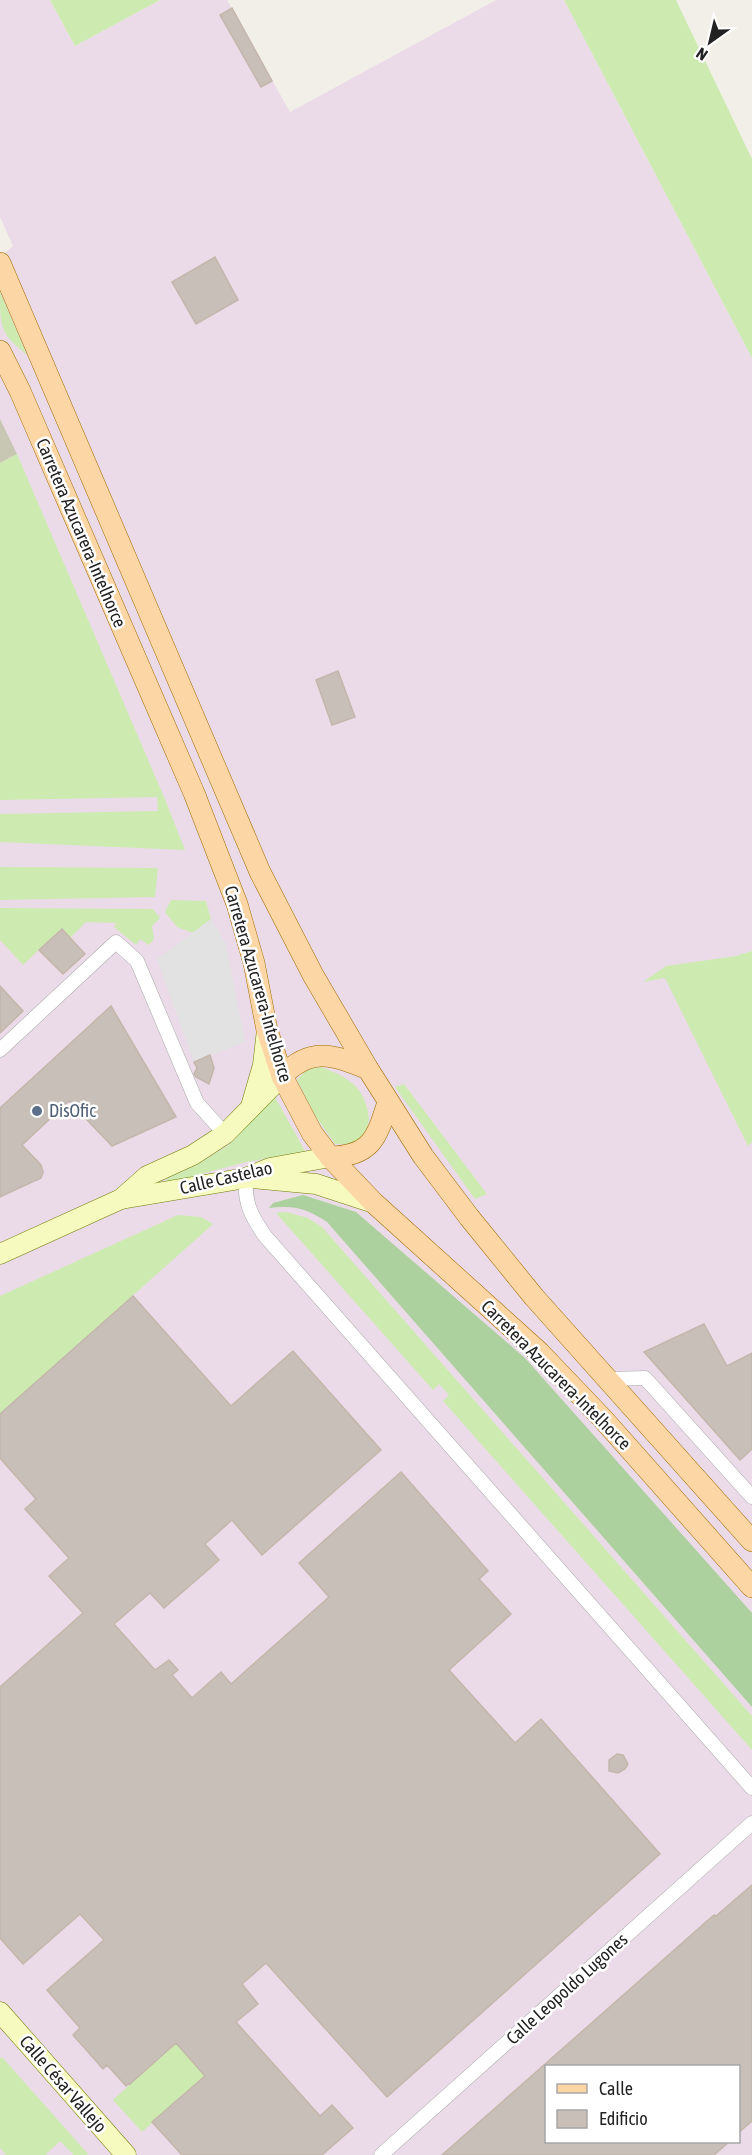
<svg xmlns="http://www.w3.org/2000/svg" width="752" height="2155" viewBox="0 0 752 2155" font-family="'Asap Condensed',sans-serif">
<rect width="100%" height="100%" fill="#f2efe9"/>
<path fill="#ebdbe8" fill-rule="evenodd" d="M0,0H50L75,46L160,0H227L290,112L496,0H564L752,358V2155H0V257L13,246L0,217ZM546,2066H738V2142H546Z"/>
<path fill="#c7c7b4" d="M0,419L17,454L0,463Z"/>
<g fill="#cdebb0">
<path d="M50,0H160L75,46Z"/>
<path d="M564,0H676L752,159V358Z"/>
<path d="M0,292L27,355C0,333 0,328 0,292Z"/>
<path d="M17,454L164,797L185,850L0,842V814L158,811L157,797L0,800V463Z"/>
<path d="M0,867L158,868L155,897L0,900Z"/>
<path d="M171,900L206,901L211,919L193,933L177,927L165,912Z"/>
<path d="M0,908L153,909L160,918L152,926L154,939L149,945L140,939L136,945L114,927L117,923L86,922L70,938L61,929L23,965L0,940Z"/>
<path d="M752,951V1142L748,1146L665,978L643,982L666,966L736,956Z"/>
<path d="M321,1067C334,1072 349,1078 358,1089C370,1105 376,1132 354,1143C349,1145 340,1144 335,1144L316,1117L297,1080L306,1070Z"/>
<path d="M404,1084L487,1194L475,1199L395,1087Z"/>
<path d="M275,1097L305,1151L242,1163L168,1183L166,1179L200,1163L229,1145Z"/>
<path d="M286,1212L308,1218L322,1227L752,1716V1750L443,1401L449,1395L439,1384L433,1390L276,1213Z"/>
<path d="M178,1215L201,1217L213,1224L0,1414V1296Z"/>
<path d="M176,2043L205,2076L142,2132L113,2100Z"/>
<path d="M2,2057L88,2154L87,2155H74L60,2141L45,2155H6L0,2148V2058Z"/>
</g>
<path fill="#add19e" d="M303,1195L356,1212L525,1358L752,1613V1707L327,1222C306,1208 294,1205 269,1208L273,1203Z"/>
<path fill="#e2e2e2" d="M211,919L226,944L245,1042L194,1062L157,959Z"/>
<g fill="#c7bfb8" stroke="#c4b6ab" stroke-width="1.5">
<path d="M232,8L272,81L261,87L220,15Z"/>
<path d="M215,257L238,300L196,324L172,282Z"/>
<path d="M338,671L355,717L332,725L316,680Z"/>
<path d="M62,929L85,954L63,974L39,950Z"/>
<path d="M0,986L23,1011L0,1033Z"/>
<path d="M111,1006L176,1117L112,1146L69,1101L22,1145L41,1165L43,1172L41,1178L0,1197V1108Z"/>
<path d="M210,1055L214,1068L209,1084L196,1077L194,1074L197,1068L194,1062Z"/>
<path d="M133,1296L231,1406L293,1351L381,1450L262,1555L232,1520L205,1544L219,1560L209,1569L164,1608L150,1593L114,1624L155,1670L169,1660L178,1670L172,1675L192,1698L221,1672L231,1684L329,1597L299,1563L401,1472L488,1571L479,1579L511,1614L449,1670L515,1743L541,1719L660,1854L387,2097L266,1963L242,1984L258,2004L236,2022L320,2116L332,2105L353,2128L322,2155H182L152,2122L205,2076L176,2043L130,2084L129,2083L126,2086L107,2065L103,2069L73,2035L80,2028L47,1990L104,1940L80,1914L23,1964L0,1938V1687L83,1613L49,1576L69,1558L25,1509L36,1499L0,1458V1414Z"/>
<path d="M704,1324L727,1366L752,1353V1449L740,1460L644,1352Z"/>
<path d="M617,1754L623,1755L628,1764L625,1769L618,1773L609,1771V1760Z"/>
<path d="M752,1885V2121L738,2133V2067H546V2142H729L714,2155H442L714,1915L716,1916Z"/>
</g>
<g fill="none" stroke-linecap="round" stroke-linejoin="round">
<g stroke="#a9a9a9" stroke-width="15">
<g id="street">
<path d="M0,1050L116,942L137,961L197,1103L225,1134"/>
<path d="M246,1178C244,1202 251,1216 265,1236L752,1788"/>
<path d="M609,1379L645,1378L752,1497"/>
<path d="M381,2155L752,1823"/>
</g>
</g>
<g stroke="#707d05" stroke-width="21">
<g id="secondary">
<path d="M252,1103L263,1065L267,1030"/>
<path d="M252,1178L316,1184L374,1203"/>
<path d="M121,1199L246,1178L270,1168L330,1157"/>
<path d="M0,1254L121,1199L147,1176L193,1155L225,1134L282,1076"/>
<path d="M0,2012L126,2155"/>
</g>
</g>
<g stroke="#a06b00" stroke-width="22">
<g id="primary">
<path d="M0,263L260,872L313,975L368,1069L423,1156L469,1217L534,1297L752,1541"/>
<path d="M0,351L20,391L194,793L237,904L254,963L267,1030L282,1076L312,1133L330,1157L374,1203L540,1353L603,1419L752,1587"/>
<path d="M282,1076C311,1046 334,1055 368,1069"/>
<path d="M330,1157C372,1156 377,1137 388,1102"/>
</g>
</g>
<use href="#street" stroke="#fff" stroke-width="14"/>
<use href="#secondary" stroke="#f7fabf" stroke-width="20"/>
<use href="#primary" stroke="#fcd6a4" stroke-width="21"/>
</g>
<circle fill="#5c6f8a" stroke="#fff" stroke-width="2" cx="37" cy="1111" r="6"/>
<g text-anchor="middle" stroke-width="5" stroke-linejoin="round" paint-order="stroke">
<g font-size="18" fill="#222" stroke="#fff">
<text transform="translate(81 533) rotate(67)" y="6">Carretera Azucarera-Intelhorce</text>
<text transform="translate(258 984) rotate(74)" y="6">Carretera Azucarera-Intelhorce</text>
<text transform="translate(226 1178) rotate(-13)" y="6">Calle Castelao</text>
<text transform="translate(556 1375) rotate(45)" y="6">Carretera Azucarera-Intelhorce</text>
<text transform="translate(567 1989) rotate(-42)" y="6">Calle Leopoldo Lugones</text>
<text transform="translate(63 2084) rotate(49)" y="6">Calle César Vallejo</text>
</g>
<g font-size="18" fill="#4e5e75" stroke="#fff" text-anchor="start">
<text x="49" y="1117">DisOfic</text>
</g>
</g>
<rect x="545" y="2065" width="195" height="78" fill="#ffffff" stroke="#a7a7a7" stroke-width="1.5"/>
<rect x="557" y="2084" width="30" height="9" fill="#fcd6a4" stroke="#a7a7a7" stroke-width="1.5"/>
<text x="599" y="2095" font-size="18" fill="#222222">Calle</text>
<rect x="557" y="2110" width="30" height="18" fill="#c7bfb8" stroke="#a7a7a7" stroke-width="1.5"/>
<text x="599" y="2125" font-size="18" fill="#222222">Edificio</text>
<g transform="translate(710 42) rotate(214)" stroke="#ffffff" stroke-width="4.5" paint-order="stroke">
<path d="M0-4.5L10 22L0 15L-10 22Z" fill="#222222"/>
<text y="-9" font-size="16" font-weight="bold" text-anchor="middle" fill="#222222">N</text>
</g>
</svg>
